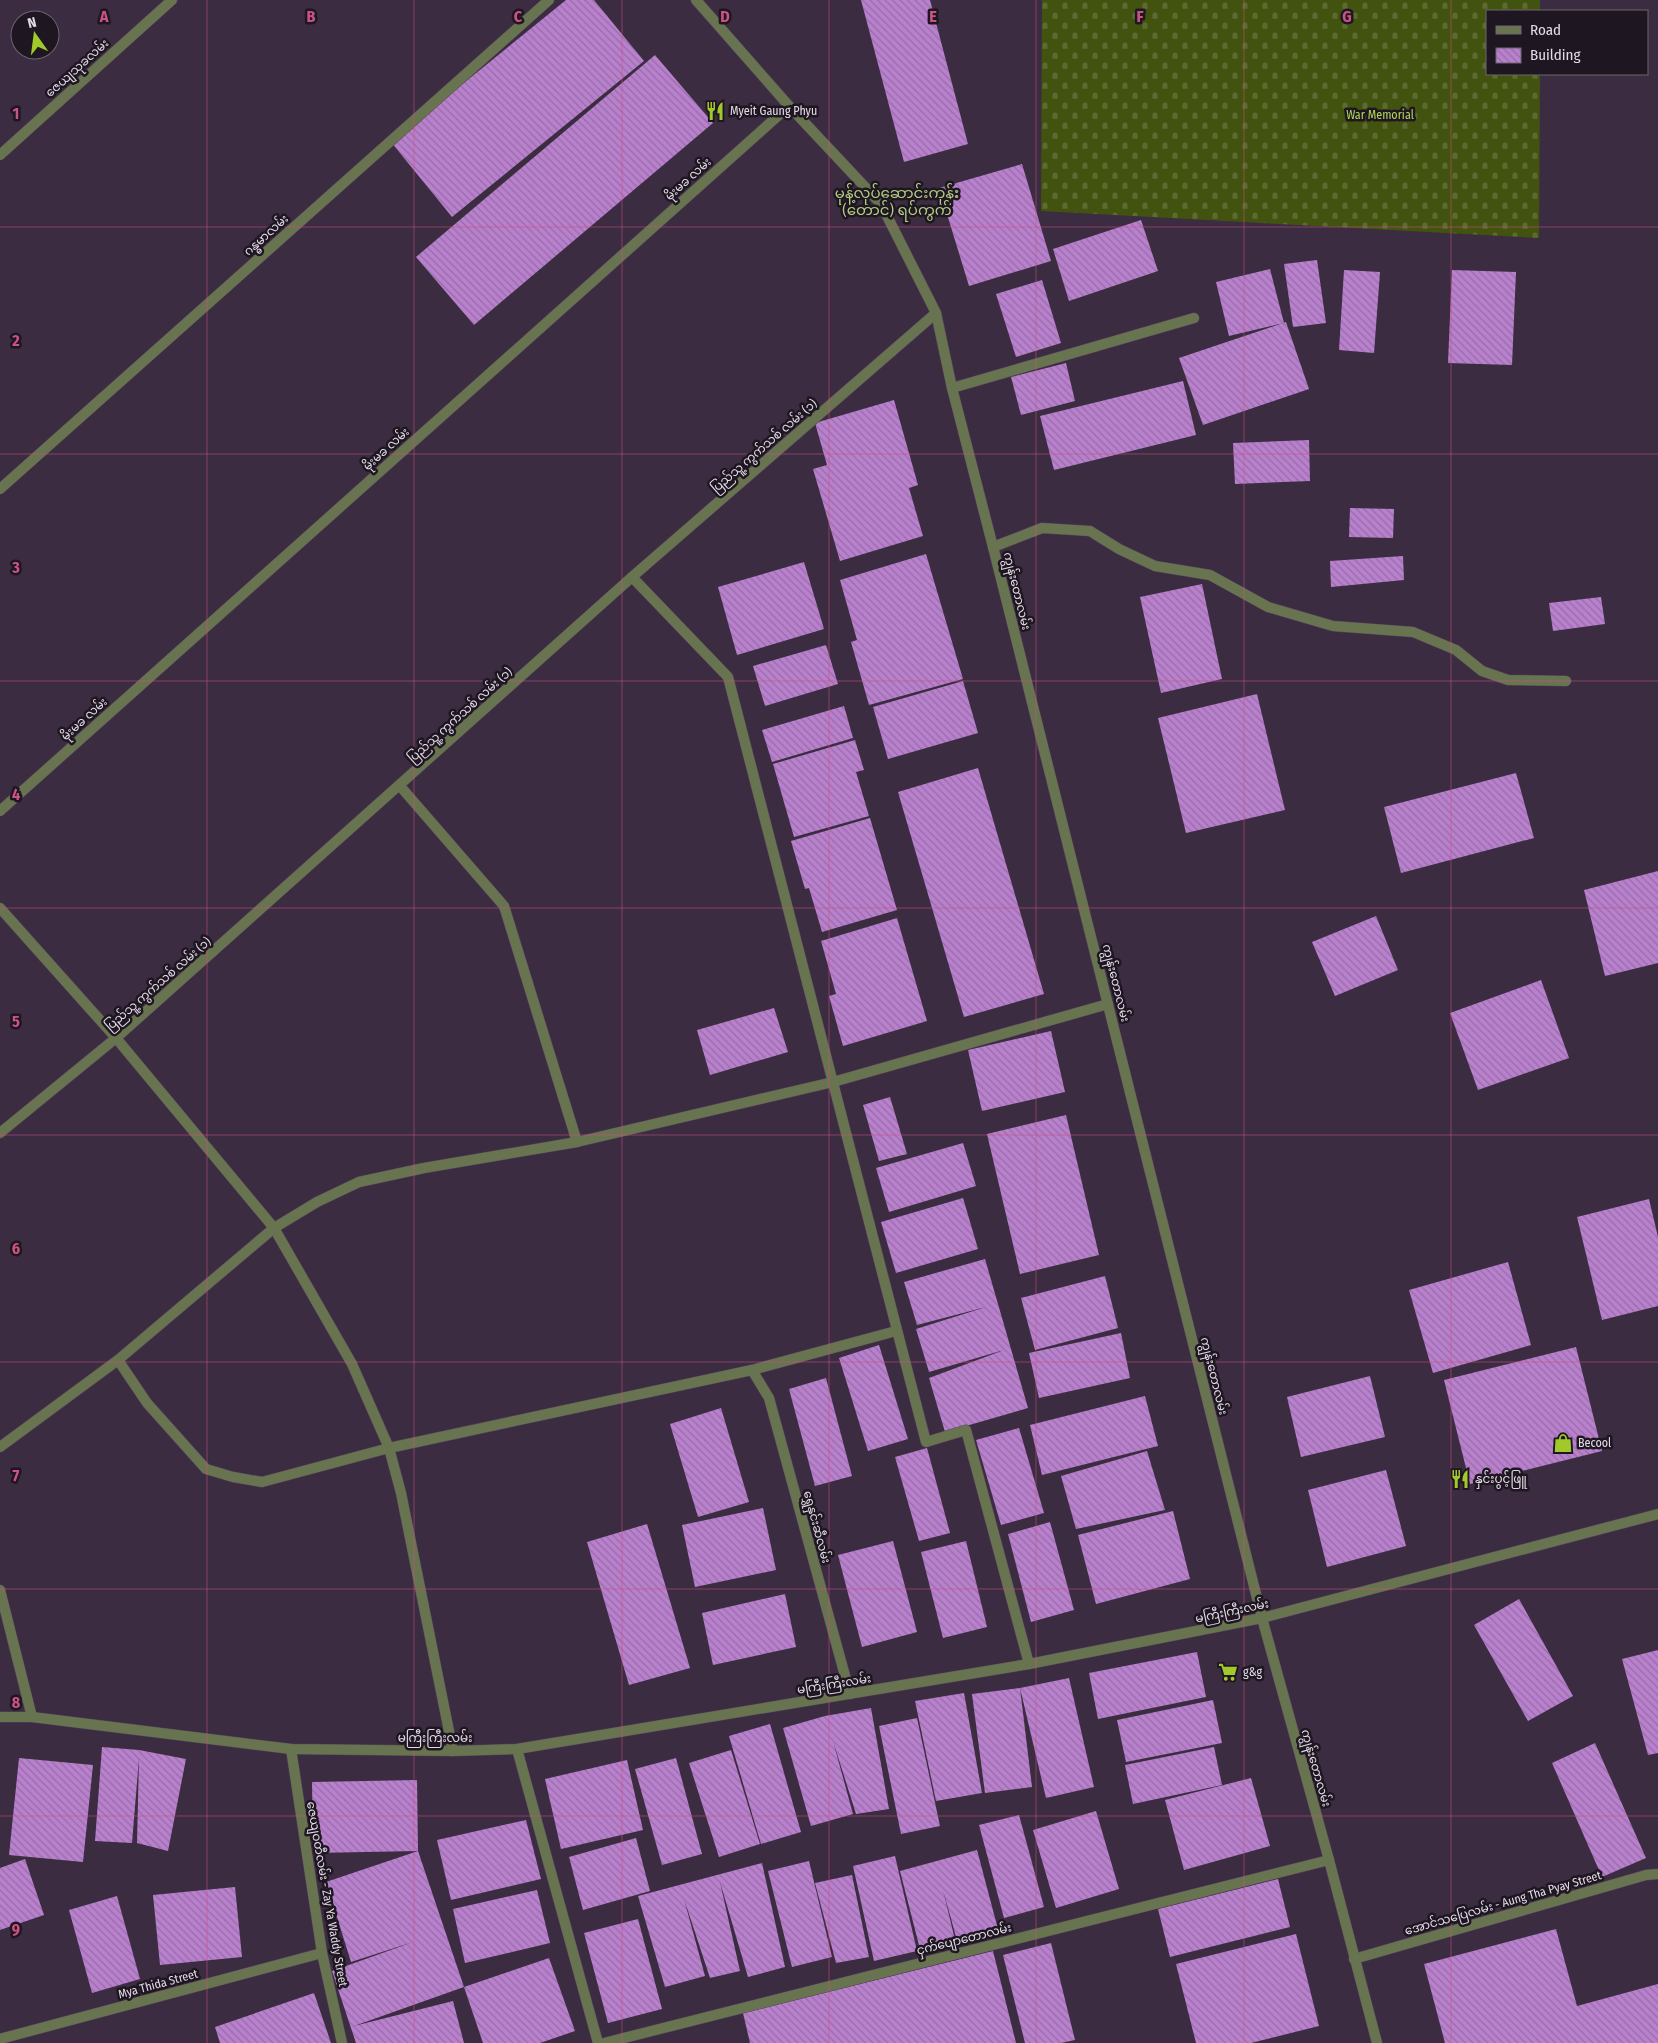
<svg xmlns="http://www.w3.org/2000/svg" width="1658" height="2043" viewBox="0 0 1658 2043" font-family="'Fira Sans Condensed','Noto Sans Myanmar',sans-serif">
<defs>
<pattern id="cemetery-stones" width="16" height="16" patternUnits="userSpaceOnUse" patternTransform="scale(1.25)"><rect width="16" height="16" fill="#42530f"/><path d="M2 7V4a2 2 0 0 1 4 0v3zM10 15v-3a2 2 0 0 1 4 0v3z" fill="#5d6b32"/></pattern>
<pattern id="building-back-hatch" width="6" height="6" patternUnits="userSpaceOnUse" patternTransform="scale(1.25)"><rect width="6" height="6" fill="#b980ce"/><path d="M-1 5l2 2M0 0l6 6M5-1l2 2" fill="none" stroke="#966da5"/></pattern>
</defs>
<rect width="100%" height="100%" fill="#3b2c41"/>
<path fill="url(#cemetery-stones)" d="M1042,0H1540V11H1487V74H1540L1539,238L1041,211Z"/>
<g fill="url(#building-back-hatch)">
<path d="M566,0H594L644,61L452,217L391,142Z"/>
<path d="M861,0H930L968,144L904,162Z"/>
<path d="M655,55L713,123L474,325L416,257Z"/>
<path d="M1022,164L1051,261L969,286L939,188Z"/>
<path d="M1141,220L1158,271L1069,301L1053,249Z"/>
<path d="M1317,260L1326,323L1293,327L1284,264Z"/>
<path d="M1270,269L1284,323L1229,336L1216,282Z"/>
<path d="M1344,270L1380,272L1374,353L1339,350Z"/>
<path d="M1452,270L1516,272L1512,365L1448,363Z"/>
<path d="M1042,280L1061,343L1016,357L996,294Z"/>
<path d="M1286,322L1309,389L1203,425L1179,358Z"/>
<path d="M1066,363L1075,401L1021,415L1011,377Z"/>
<path d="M1183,381L1196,435L1054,470L1040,416Z"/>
<path d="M894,400L918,485L909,488L923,536L840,561L813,469L827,465L815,423Z"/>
<path d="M1309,440L1310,481L1235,484L1233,443Z"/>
<path d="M1350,508L1394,509L1393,538L1349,537Z"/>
<path d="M926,554L963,679L869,705L851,642L857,640L840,580Z"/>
<path d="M1403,556L1404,580L1331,587L1330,561Z"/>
<path d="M804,562L824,629L737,655L718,587Z"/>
<path d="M1202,584L1222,679L1161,693L1140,597Z"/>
<path d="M1601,597L1605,624L1553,631L1549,603Z"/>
<path d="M826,645L838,684L765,706L753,666Z"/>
<path d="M963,681L978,733L888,759L873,707Z"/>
<path d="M1257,694L1285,810L1186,833L1158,718Z"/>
<path d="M844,706L853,738L772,762L762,730Z"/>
<path d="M855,740L864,770L856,772L869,816L794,837L773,764Z"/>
<path d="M978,768L1044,994L964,1017L898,792Z"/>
<path d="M1516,773L1534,838L1401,873L1384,807Z"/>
<path d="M870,818L897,910L822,932L809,888L805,889L791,841Z"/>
<path d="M1658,871V963L1605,976L1584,890Z"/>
<path d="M1376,916L1398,970L1335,996L1312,942Z"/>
<path d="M897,918L927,1021L843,1046L829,996L836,994L821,941Z"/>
<path d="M1541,980L1569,1058L1478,1090L1450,1013Z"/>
<path d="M774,1008L788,1052L710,1075L697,1030Z"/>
<path d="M1051,1031L1065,1092L982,1111L968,1050Z"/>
<path d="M890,1097L907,1154L879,1161L863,1105Z"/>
<path d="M1066,1115L1099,1255L1020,1274L987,1134Z"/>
<path d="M963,1143L976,1186L889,1212L876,1168Z"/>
<path d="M963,1198L978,1249L896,1273L881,1222Z"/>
<path d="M1649,1199L1658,1237V1306L1602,1320L1577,1217Z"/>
<path d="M985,1259L1028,1408L945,1432L929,1378L1004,1350L929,1372L916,1329L986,1307L917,1325L904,1282Z"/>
<path d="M1508,1262L1531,1345L1433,1373L1409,1290Z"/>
<path d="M1105,1276L1118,1328L1035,1350L1021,1298Z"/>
<path d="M1121,1333L1130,1378L1039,1398L1029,1353Z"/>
<path d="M879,1345L908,1439L868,1451L839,1358Z"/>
<path d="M1576,1347L1602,1451L1470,1484L1444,1380Z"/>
<path d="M1370,1376L1385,1437L1301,1457L1287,1397Z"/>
<path d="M826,1378L852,1476L815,1486L789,1389Z"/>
<path d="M1145,1396L1158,1446L1042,1475L1030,1425Z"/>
<path d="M721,1408L749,1502L698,1517L670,1424Z"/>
<path d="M1019,1428L1044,1513L1001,1525L976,1440Z"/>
<path d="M927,1448L950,1533L919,1541L895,1457Z"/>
<path d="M1147,1451L1165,1510L1076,1529L1061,1476Z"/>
<path d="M1386,1470L1406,1546L1327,1567L1308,1490Z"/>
<path d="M763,1508L776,1570L695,1587L682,1525Z"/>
<path d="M1173,1511L1190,1579L1096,1604L1078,1535Z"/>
<path d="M1050,1522L1074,1610L1031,1622L1008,1534Z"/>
<path d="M647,1524L690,1668L629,1685L587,1542Z"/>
<path d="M893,1541L917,1632L862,1647L838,1555Z"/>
<path d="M966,1541L987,1627L943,1638L921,1552Z"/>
<path d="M785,1594L796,1647L713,1665L702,1613Z"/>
<path d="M1519,1599L1573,1696L1528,1721L1474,1625Z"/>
<path d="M1658,1650V1753L1648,1755L1622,1659Z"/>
<path d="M1197,1652L1206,1697L1098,1719L1089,1673Z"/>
<path d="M1069,1678L1094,1787L1046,1798L1020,1688L1032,1787L985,1793L972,1694L1020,1688Z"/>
<path d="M964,1693L982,1793L936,1801L915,1701Z"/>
<path d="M1213,1700L1222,1743L1126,1762L1117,1720Z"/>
<path d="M871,1708L889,1809L856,1814L833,1741L853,1814L811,1826L783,1728L825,1716Z"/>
<path d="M917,1718L940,1826L901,1834L879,1726Z"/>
<path d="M770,1724L801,1832L761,1844L729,1736Z"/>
<path d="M1595,1743L1646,1858L1602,1877L1552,1763Z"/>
<path d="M102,1747L139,1750L186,1759L168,1851L137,1843L139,1758L132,1843L95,1841Z"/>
<path d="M1214,1747L1222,1785L1133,1804L1125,1765Z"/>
<path d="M731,1750L760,1844L719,1857L689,1763Z"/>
<path d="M19,1758L93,1765L83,1862L9,1855Z"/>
<path d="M676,1758L702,1854L662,1865L635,1769Z"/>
<path d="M627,1760L643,1830L561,1849L545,1779Z"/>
<path d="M1251,1778L1270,1846L1184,1870L1165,1800Z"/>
<path d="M417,1780L418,1851L313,1853L312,1782Z"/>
<path d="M1096,1811L1119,1889L1056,1908L1033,1830Z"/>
<path d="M1019,1815L1044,1907L1004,1918L979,1825Z"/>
<path d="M526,1820L541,1879L451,1900L437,1840Z"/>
<path d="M636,1838L650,1891L583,1910L569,1857Z"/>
<path d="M977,1850L999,1933L958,1944L943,1890L956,1944L921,1953L900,1871Z"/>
<path d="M418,1851L464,1987L354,2026L453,2001L464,2043H356L332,1971L413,1942L351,1962L326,1882Z"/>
<path d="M895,1856L917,1951L874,1961L853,1866Z"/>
<path d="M25,1859L44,1915L0,1930V1868Z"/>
<path d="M809,1861L832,1957L792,1967L768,1871Z"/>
<path d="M762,1863L785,1967L748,1977L720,1882L740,1971L710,1978L684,1899L705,1976L665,1987L638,1896Z"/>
<path d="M852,1875L869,1957L836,1963L815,1883Z"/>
<path d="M1278,1879L1290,1927L1170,1957L1158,1909Z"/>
<path d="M235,1887L242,1957L160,1965L153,1895Z"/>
<path d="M537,1890L550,1943L465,1963L453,1909Z"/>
<path d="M117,1896L140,1979L92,1993L69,1910Z"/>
<path d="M638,1919L662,2009L608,2023L584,1933Z"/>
<path d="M1556,1929L1577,2006L1658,1984V2043H1445L1424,1964Z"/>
<path d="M1296,1934L1319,2026L1251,2043H1196L1176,1964Z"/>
<path d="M1051,1943L1075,2040L1061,2043H1025L1003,1955Z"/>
<path d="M993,1951L1016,2043H750L743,2013Z"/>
<path d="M549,1958L575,2031L540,2043H483L464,1987Z"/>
<path d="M314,1993L331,2043H220L215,2027Z"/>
</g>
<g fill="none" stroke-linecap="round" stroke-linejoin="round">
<g stroke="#56485c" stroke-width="11">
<g id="minor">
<path d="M0,155L172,0"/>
<path d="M952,388L1194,318"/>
<path d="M0,489L549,0"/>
<path d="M993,547L1042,528L1090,531L1119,549L1155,566L1210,575L1268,607L1333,626L1413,632L1456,650L1482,671L1508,680L1566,681"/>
<path d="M632,577L728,677L926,1442L966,1430L1029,1664"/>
<path d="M400,786L504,906L577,1142"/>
<path d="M0,811L789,106"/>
<path d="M0,908L116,1038L274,1228L352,1364L389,1448L401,1493L453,1751"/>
<path d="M0,1133L116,1038L632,577L936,313"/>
<path d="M118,1360L147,1403L206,1469L233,1477L262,1482L389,1448L752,1370L896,1331"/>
<path d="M752,1370L769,1398L850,1694"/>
<path d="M0,1447L118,1360L274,1228L317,1202L359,1182L424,1168L577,1142L833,1082L1108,1004"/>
<path d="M0,1590L32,1717"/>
<path d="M291,1749L322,1953L342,2043"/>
<path d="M517,1749L598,2043"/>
<path d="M1354,1959L1646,1875L1658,1874"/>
<path d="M0,2039L322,1953"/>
<path d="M604,2043L1329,1860"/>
</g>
</g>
<g stroke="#56485c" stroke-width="11">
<g id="tertiary">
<path d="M696,0L789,106L881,204L936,313L952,388L993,547L1262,1618L1329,1860L1377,2043"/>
<path d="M0,1717H32L291,1749L453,1751L517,1749L1029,1664L1262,1618L1658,1514"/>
</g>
</g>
<use href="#minor" stroke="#68744f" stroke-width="10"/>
<use href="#tertiary" stroke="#68744f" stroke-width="10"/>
</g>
<path fill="none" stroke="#cc5285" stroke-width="1" stroke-opacity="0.55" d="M207,0V2043M414,0V2043M622,0V2043M829,0V2043M1036,0V2043M1244,0V2043M1451,0V2043M0,227H1658M0,454H1658M0,681H1658M0,908H1658M0,1135H1658M0,1362H1658M0,1589H1658M0,1816H1658"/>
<defs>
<g id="restaurant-bare" transform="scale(1.5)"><path d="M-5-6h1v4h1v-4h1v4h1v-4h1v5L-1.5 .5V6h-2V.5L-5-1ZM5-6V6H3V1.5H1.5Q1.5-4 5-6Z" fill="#a1c92a" stroke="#1e1721" stroke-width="2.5" paint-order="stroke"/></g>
<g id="shop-bare" transform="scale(1.5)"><path d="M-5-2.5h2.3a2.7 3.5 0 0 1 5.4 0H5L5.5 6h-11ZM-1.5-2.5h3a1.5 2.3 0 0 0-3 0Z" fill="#a1c92a" stroke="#1e1721" stroke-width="2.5" paint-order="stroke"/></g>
<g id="supermarket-bare" transform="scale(1.5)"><path d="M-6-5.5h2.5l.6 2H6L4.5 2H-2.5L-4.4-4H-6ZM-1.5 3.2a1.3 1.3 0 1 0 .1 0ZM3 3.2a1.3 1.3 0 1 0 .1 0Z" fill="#a1c92a" stroke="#1e1721" stroke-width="2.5" paint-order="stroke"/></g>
</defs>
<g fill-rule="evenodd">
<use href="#restaurant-bare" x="715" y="111"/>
<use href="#shop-bare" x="1563" y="1443"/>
<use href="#restaurant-bare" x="1460" y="1479"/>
<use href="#supermarket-bare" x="1228" y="1672"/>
</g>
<g text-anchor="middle" stroke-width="5" stroke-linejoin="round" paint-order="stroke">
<g font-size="12" fill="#e4dae8" stroke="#1e1721">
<text transform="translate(77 68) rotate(-42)" y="4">ဇေယျသုခလမ်း</text>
<text transform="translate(688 179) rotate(-42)" y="4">မိုးမခ လမ်း</text>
<text transform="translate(266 235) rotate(-42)" y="4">ဂန္ဓမာလမ်း</text>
<text transform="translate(764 446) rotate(-41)" y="4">ပြည်သူ့ ကွက်သစ် လမ်း (၁)</text>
<text transform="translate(386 449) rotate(-42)" y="4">မိုးမခ လမ်း</text>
<text transform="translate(1017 591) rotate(76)" y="4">ကျွန်းတောလမ်း</text>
<text transform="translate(460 715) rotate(-42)" y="4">ပြည်သူ့ ကွက်သစ် လမ်း (၁)</text>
<text transform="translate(84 719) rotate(-42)" y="4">မိုးမခ လမ်း</text>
<text transform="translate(1116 983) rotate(76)" y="4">ကျွန်းတောလမ်း</text>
<text transform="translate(158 984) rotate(-41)" y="4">ပြည်သူ့ ကွက်သစ် လမ်း (၁)</text>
<text transform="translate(1214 1376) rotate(76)" y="4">ကျွန်းတောလမ်း</text>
<text transform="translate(817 1527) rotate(75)" y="4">ရွှေနှင်းဆီလမ်း</text>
<text transform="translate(1232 1611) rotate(-12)" y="4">မကြီးကြီးလမ်း</text>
<text transform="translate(834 1684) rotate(-9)" y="4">မကြီးကြီးလမ်း</text>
<text x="435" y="1742">မကြီးကြီးလမ်း</text>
<text transform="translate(1316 1768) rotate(74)" y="4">ကျွန်းတောလမ်း</text>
<text transform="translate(327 1894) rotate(80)" y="4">ဇေယျဝတီလမ်း - Zay Ya Waddy Street</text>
<text transform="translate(1503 1903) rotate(-16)" y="4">အောင်သပြေလမ်း - Aung Tha Pyay Street</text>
<text transform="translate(964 1939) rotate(-14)" y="4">ငှက်ပျောတောလမ်း</text>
<text transform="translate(158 1984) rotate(-15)" y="4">Mya Thida Street</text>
</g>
<g font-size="12" fill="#e4dae8" stroke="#1e1721" text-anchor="start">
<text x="730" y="115">Myeit Gaung Phyu</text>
<text x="1578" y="1447">Becool</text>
<text x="1475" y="1483">နှင်းပွင့်ဖြူ</text>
<text x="1243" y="1676">g&amp;g</text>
</g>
<g font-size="12" fill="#b2d75a" stroke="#1e1721">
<text x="1380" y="119">War Memorial</text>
</g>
<g font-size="15" fill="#b3cb82" stroke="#1e1721">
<text x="897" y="198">မုန့်လုပ်ဆောင်းကုန်း<tspan x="897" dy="17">(တောင်) ရပ်ကွက်</tspan></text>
</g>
</g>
<g font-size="16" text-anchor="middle" font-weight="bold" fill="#cc5285" stroke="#1e1721" stroke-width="5" stroke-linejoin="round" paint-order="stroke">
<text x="104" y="22">A</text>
<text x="311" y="22">B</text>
<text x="518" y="22">C</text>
<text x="725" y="22">D</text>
<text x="933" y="22">E</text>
<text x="1140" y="22">F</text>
<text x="1347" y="22">G</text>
<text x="16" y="119">1</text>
<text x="16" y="346">2</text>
<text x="16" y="573">3</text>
<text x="16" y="800">4</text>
<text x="16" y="1027">5</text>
<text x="16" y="1254">6</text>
<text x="16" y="1481">7</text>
<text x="16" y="1708">8</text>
<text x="16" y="1935">9</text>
</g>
<rect x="1486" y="10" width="162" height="65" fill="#1e1721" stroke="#6d6571"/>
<rect x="1496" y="26" width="25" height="8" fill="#68744f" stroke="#6d6571"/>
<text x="1530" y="35" font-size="15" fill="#e4dae8">Road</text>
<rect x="1496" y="48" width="25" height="15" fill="url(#building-back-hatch)" stroke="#6d6571"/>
<text x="1530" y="60" font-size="15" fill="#e4dae8">Building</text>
<g transform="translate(35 35) rotate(346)"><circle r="24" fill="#1e1721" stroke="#6d6571"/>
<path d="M0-4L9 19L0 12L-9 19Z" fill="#a1c92a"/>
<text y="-8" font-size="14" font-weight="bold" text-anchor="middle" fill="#e4dae8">N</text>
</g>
</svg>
